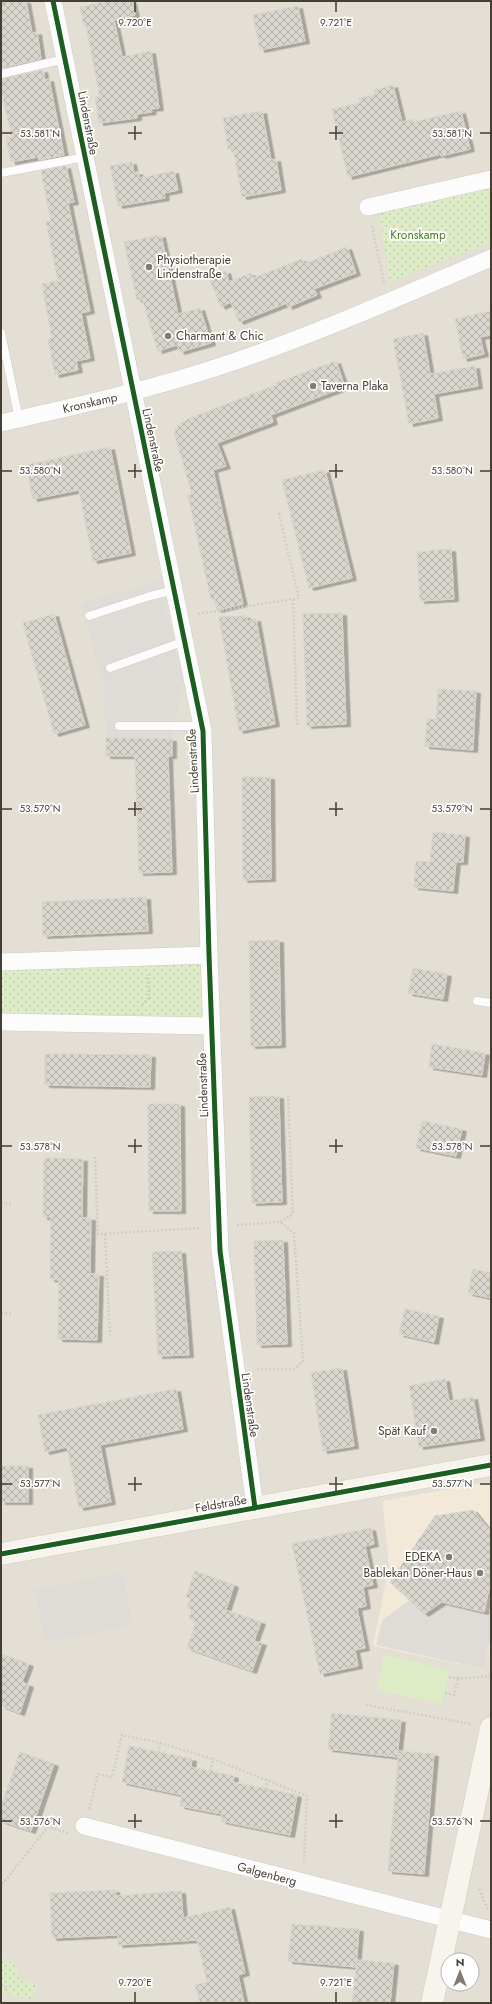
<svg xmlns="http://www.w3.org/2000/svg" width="492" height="2004" viewBox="0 0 492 2004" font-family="Jost,sans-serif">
<defs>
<pattern id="grass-dots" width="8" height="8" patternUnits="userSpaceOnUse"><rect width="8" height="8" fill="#ddebc6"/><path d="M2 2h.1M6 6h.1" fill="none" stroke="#bfcbab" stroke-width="1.8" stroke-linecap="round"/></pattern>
<pattern id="building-cross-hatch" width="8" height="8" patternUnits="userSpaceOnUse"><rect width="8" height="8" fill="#d9d6d0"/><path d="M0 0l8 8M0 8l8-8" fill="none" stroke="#b2afa9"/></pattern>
<filter id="shadow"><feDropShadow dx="4.5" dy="2.5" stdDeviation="0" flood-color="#0004"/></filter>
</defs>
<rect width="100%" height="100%" fill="#f0ede8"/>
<path fill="#e4dfd4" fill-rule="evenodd" d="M1,1H491V1482L383,1501L389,1566L374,1646L483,1669L491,1642V2003H1ZM448,1960H472V1984H448Z"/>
<path fill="#f3e9d9" d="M491,1482V1642L484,1669L373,1646L389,1566L383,1501Z"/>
<g fill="url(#grass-dots)">
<path d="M491,184V242L390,282L379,211Z"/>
<path d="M209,955L211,1026L1,1023V962Z"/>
<path d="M1,1959L14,1963L21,1980L37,1985L32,2000L1,1991Z"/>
</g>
<path fill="#ddebc6" d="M384,1655L450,1670L442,1704L377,1690Z"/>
<g fill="#dfdcd7">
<path d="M159,581L183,680L172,739L106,738L104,688L81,603Z"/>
<path d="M123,1573L133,1626L45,1642L35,1589Z"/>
<path d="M410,1600L424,1614L442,1602L491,1613V1637L484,1669L376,1645L382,1620Z"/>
</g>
<g fill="url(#building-cross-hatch)" stroke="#d8d4ce" filter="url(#shadow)">
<path d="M1,1H26L32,33L37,32L41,59L1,68Z"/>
<path d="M109,1H132L135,15L114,20L122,57L151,51L159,108L151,109L152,112L137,114V118L99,123L95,97H100L86,26H84L80,7Z"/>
<path d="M298,6L305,41L260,50L253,15Z"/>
<path d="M43,70L45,80L49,79L64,155L39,160L38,157L11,162L6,138L12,137L1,91V79Z"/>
<path d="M393,85L402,122L413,119L414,122L461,111L470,149L441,156V154L348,177L332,109L360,103L359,98L375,95L374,90Z"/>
<path d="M262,111L271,160L276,159L281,190L242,197L233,148L228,149L223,118Z"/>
<path d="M132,162L134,173L138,172L139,178L174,171L178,190L164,193L165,198L118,206L110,166Z"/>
<path d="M66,166L74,202L68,203L90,311L81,313L90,358L76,361L78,370L55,375L48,339L52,338L42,284L58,281L46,222L51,221L41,171Z"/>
<path d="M161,235L178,314L200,308L211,343L180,352L177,345L158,351L142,299L137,300L124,242Z"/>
<path d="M347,247L356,273L314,289L317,295L288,307L287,303L239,322L231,302L221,307L209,278L226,271L229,282L251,273L253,278L302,259L304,264Z"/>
<path d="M491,311V335L480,337L484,354L463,359L455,319Z"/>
<path d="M423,333L430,374L475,366L478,386L434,394L438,418L409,424L393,339Z"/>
<path d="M336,361L345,387L271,415L273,422L217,443L226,466L213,470L243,604L217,610L215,599L211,600L188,495L192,494L175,436V429L179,424L188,419L276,385L275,383Z"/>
<path d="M110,447L131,553L93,561L79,490L33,499L26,465Z"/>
<path d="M325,470L352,578L309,588L282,480Z"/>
<path d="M451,549L454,599L420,601L417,552Z"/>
<path d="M342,613L346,724L307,726L303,614Z"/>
<path d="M54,614L85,725L54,734L23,623Z"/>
<path d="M246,616L247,621L256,619L275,724L239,731L219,617Z"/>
<path d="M438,689L476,691L473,750L425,746L427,719H436Z"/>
<path d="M106,738L172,739V756H168L172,872L139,873L135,756H106Z"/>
<path d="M242,777H270L271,879L243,880Z"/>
<path d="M433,832L465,835L463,862H456L453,891L414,887L416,861L430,862Z"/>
<path d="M146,897L148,931L43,936L42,902Z"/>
<path d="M279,940L281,1045L251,1046L249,941Z"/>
<path d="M413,968L447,974L443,999L408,993Z"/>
<path d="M432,1044L485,1053L482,1075L429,1067Z"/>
<path d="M45,1054L151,1055L150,1087L45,1085Z"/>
<path d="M279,1096L282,1202L252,1203L249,1097Z"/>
<path d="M148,1104H180L181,1211H149Z"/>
<path d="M422,1121L462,1129L456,1156L416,1148Z"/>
<path d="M44,1158L83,1159L82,1218H91L90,1274H99L97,1340L58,1339L59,1280L50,1279L51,1217H43Z"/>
<path d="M283,1240L287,1344L257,1345L254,1241Z"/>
<path d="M181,1251L189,1355L158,1356L152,1252Z"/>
<path d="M473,1269L491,1273V1298L468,1293Z"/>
<path d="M405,1309L439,1316L434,1342L399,1334Z"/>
<path d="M342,1368L354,1446L323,1451L311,1373Z"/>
<path d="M445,1379L449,1401L473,1397L480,1438L419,1447L409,1386Z"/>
<path d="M176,1389L183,1429L100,1445L111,1502L79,1508L67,1447L45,1452L38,1415Z"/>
<rect x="1" y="1466" width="27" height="36"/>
<path d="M473,1510L484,1524L491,1531V1579L484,1612L442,1602L424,1614L390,1582L435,1516Z"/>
<path d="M371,1528L374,1544L365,1546L373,1585L363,1587L366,1606L357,1608L365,1648L355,1650L358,1666L320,1674L292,1544Z"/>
<path d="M195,1571L234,1585L226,1610L261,1622L254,1641L262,1643L252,1671L187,1648L196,1622L189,1619L192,1610L187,1608L191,1598L186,1597Z"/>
<path d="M1,1654L29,1664L22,1682L29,1685L20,1713L1,1706Z"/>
<path d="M332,1713L401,1720L397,1757L328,1749Z"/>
<path d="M129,1746L192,1759L191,1767L234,1776L233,1782L297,1795L290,1835L221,1821L222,1814L180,1806L182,1795L122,1782Z"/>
<path d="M399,1751L434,1754L424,1874L388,1871Z"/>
<path d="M20,1752L54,1764L31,1831L1,1821V1807Z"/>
<path d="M115,1890L116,1896L181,1891L183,1918L230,1907L245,1973L238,1975L244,2003H200L195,1985L207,1982L197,1940L118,1945V1935L52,1938L50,1893Z"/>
<path d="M292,1924L359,1929L356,1967L288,1961Z"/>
<path d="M357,1960L394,1963L390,2003H352Z"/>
</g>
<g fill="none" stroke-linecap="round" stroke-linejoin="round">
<g stroke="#cdcac5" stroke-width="9">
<g id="lane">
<path d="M1,74L65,59"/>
<path d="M1,173L85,157"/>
<path d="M1,333L19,419"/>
<path d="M89,616L150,596L175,590"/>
<path d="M110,668L185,641"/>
<path d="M119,726H202"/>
<path d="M477,1001L491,1003"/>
</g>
</g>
<g stroke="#cdcac5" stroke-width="18">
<g id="street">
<path d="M53,1L203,731L209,955L220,1251L255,1508"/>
<path d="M368,207L491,179"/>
<path d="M1,423C77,406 153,389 227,364C317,334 404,295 491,258"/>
<path d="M1,962L209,955"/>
<path d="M1,1022L211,1026"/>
<path d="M84,1826L491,1930"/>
</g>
</g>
<g stroke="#cfcabe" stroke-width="23">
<g id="secondary">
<path d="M1,1554L491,1465"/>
<path d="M432,2003L491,1728"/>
</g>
</g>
<g stroke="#d0cdc9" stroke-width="2.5" stroke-dasharray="2 2" stroke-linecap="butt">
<path d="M372,226L384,283"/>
<path d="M293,599L297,725"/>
<path d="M198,614L299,598L278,510"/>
<path d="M142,1005L149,998L148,975"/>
<path d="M95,1157L98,1234L200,1228"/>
<path d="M1,1203L11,1204"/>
<path d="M280,1222L293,1214L288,1095"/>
<path d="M237,1225L280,1222L294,1233L303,1360L295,1369H255"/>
<path d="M105,1234L110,1335"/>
<path d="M1,1313L13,1314"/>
<path d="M449,1677C463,1680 477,1676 491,1677"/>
<path d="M445,1693L454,1695L458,1679"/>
<path d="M366,1705L472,1724"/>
<path d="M160,1743L213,1759"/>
<path d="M211,1771L213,1759L307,1796L304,1863"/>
<path d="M266,1789L267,1779"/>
<path d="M89,1809L98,1774L112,1777L122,1735L160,1743L159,1752"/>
<path d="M1,1888L3,1883L48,1827L68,1833"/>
<path d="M479,1889L488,1910"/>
<path d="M1,1985L8,1988"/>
</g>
<use href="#lane" stroke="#fdfcfc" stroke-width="8"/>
<use href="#street" stroke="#fdfcfc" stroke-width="17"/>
<use href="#secondary" stroke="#f6f4ed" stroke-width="22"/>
<g stroke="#fff" stroke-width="8">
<g id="cycleway">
<path d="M53,1L203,731L209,955L220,1251L255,1508"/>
<path d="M1,1554L491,1465"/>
</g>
</g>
<use href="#cycleway" stroke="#1b5e20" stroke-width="5"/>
</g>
<path fill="none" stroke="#453e33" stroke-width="1.5" d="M135,2V12M336,2V12M135,126V140M336,126V140M2,133H12M128,133H142M329,133H343M480,133H490M135,464V478M336,464V478M2,471H12M128,471H142M329,471H343M480,471H490M135,802V816M336,802V816M2,809H12M128,809H142M329,809H343M480,809H490M135,1139V1153M336,1139V1153M2,1146H12M128,1146H142M329,1146H343M480,1146H490M135,1477V1491M336,1477V1491M2,1484H12M128,1484H142M329,1484H343M480,1484H490M135,1814V1828M336,1814V1828M2,1821H12M128,1821H142M329,1821H343M480,1821H490M135,1992V2002M336,1992V2002"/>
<g fill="#817b72" stroke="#fff" stroke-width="1.5">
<circle cx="149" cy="267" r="4"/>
<circle cx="168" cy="336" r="4"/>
<circle cx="313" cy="386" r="4"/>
<circle cx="434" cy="1431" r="4"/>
<circle cx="449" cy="1557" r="4"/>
<circle cx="480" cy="1573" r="4"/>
</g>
<g text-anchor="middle" stroke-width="3.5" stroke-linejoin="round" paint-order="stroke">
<g font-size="12" fill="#453e33" stroke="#fff">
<text transform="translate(88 123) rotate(79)" y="4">Lindenstraße</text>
<text transform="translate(90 403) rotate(-13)" y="4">Kronskamp</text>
<text transform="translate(153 440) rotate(78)" y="4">Lindenstraße</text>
<text transform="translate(193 761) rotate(-93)" y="4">Lindenstraße</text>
<text transform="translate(203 1085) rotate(-92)" y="4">Lindenstraße</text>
<text transform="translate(250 1405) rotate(82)" y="4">Lindenstraße</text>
<text transform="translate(221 1504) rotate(-10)" y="4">Feldstraße</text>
<text transform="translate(267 1874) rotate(15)" y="4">Galgenberg</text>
</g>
<g font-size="12" fill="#457925" stroke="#fff">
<text x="418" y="239">Kronskamp</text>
</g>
<g font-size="12" fill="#453e33" stroke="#fff" text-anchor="start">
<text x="157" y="264">Physiotherapie<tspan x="157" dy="14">Lindenstraße</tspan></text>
<text x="176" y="340">Charmant &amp; Chic</text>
<text x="321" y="390">Taverna Plaka</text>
<text x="426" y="1435" text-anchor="end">Spät Kauf</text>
<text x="441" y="1561" text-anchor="end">EDEKA</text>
<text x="472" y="1577" text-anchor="end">Bablekan Döner-Haus</text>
</g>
</g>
<g font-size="10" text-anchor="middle" fill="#453e33" stroke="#fff" stroke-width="3.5" stroke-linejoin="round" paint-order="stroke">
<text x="135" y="26">9.720°E</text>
<text x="336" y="26">9.721°E</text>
<text x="40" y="137">53.581°N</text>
<text x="452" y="137">53.581°N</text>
<text x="40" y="474">53.580°N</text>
<text x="452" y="474">53.580°N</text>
<text x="40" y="812">53.579°N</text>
<text x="452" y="812">53.579°N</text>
<text x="40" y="1150">53.578°N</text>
<text x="452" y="1150">53.578°N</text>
<text x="40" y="1487">53.577°N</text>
<text x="452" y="1487">53.577°N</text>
<text x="40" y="1825">53.576°N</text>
<text x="452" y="1825">53.576°N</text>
<text x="135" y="1986">9.720°E</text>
<text x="336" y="1986">9.721°E</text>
</g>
<rect width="492" height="2004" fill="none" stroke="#453e33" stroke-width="4"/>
<g transform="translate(460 1972)"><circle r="19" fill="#ffffff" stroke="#b5b2ad"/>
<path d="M0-3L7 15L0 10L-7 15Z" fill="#817b72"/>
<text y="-6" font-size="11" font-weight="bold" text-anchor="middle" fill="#453e33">N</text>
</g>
</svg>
